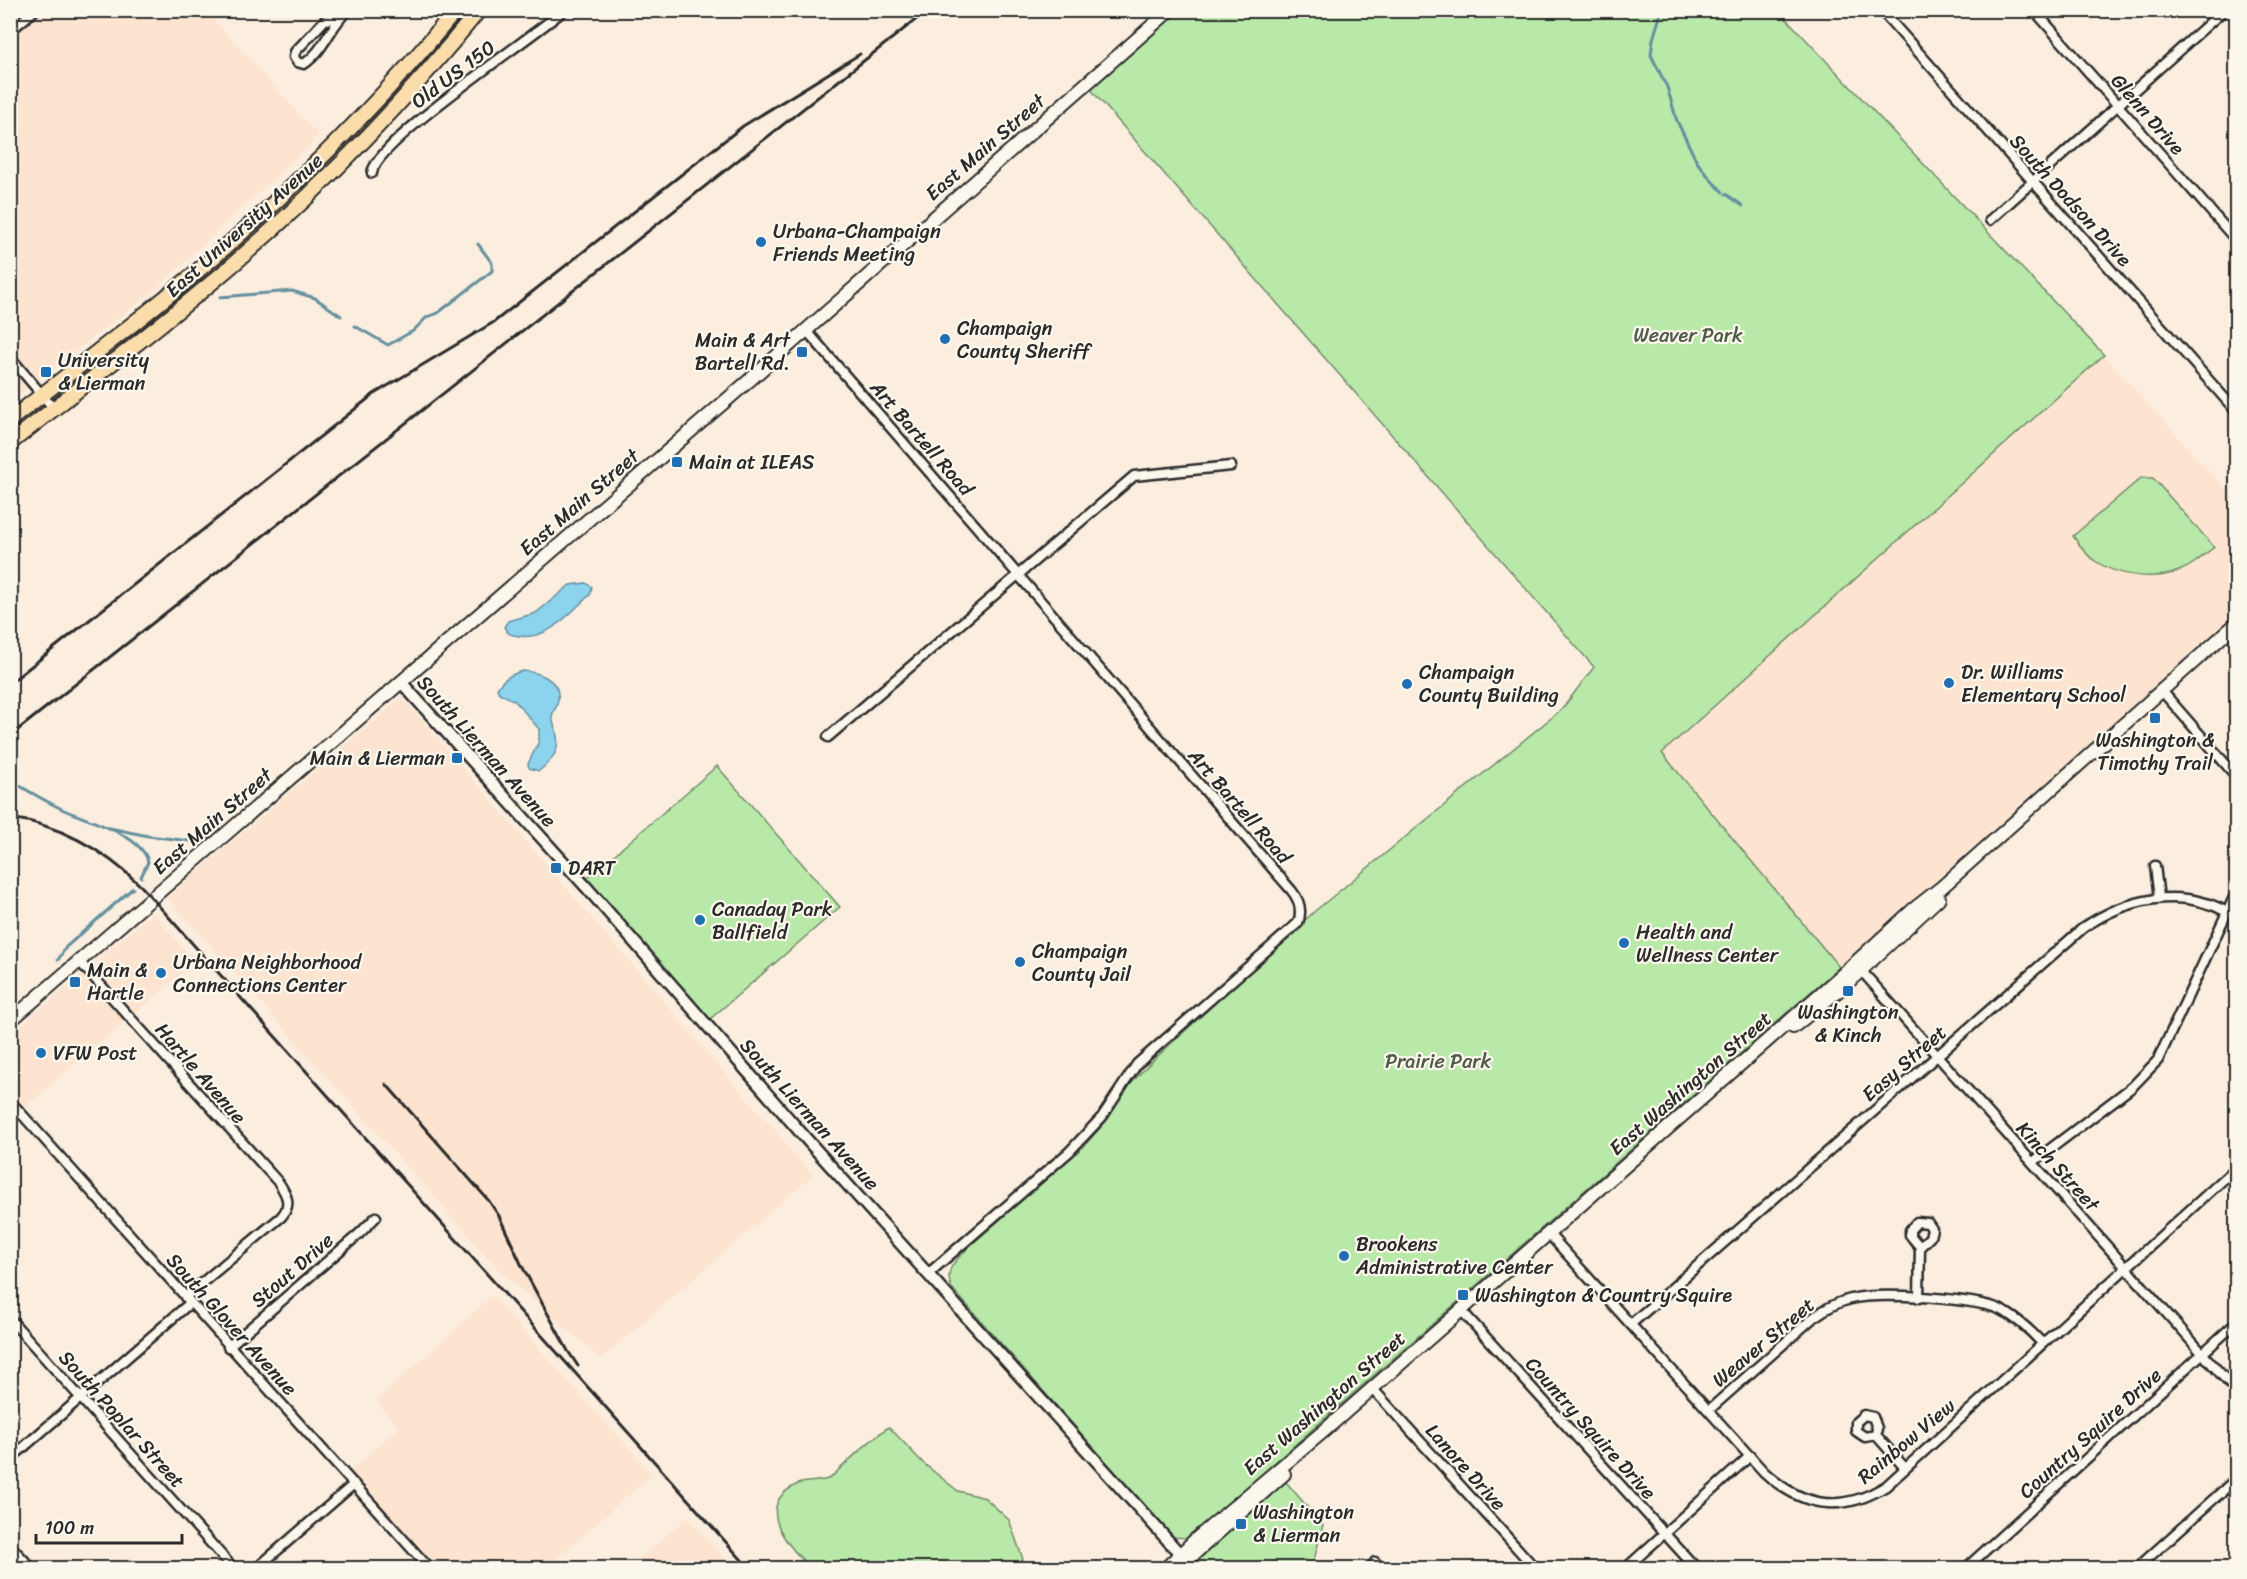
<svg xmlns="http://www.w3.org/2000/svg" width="2247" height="1579" viewBox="0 0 2247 1579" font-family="Sriracha,sans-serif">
<rect width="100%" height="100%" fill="#fbeedf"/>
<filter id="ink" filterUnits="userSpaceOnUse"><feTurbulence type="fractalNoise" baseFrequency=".0167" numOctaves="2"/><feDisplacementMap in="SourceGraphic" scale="12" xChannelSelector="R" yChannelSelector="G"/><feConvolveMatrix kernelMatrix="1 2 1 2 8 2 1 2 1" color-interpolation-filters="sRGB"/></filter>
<g filter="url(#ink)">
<g fill="#fce4d0">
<path d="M11,11H206L319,136L157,288L11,401Z"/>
<path d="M2104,355L2236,501V613L1839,967L1661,753Z"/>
<path d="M402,697L813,1175L601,1359L500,1271L167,897Z"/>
<path d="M153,913L195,962L24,1108L11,1092L10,1035Z"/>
<path d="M492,1296L652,1474L546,1568H436L350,1471L399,1428L376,1401Z"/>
<path d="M687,1518L733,1568H629Z"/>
</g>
<g fill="#b8e9a9" stroke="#728a6a" stroke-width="1.5">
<path d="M1172,11H1779L2104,355L1662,753L1839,967L1191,1536L1186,1538L1173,1537L951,1287C944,1267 957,1260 970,1246L1086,1144L1108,1119L1127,1088L1148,1065L1315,911L1562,709L1594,667L1087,85Z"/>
<path d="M2141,478H2153L2214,547C2203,556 2193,566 2179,571C2154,581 2117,576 2095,561C2086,555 2080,545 2073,536Z"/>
<path d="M717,766L840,907L709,1020L585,880Z"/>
<path d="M889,1427L923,1463L958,1491L985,1498L1009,1520L1026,1568H811C787,1546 752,1505 798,1484C807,1480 820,1483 830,1478C834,1476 839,1469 843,1466C858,1452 872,1438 889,1427Z"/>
<path d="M1286,1482L1323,1525L1312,1568H1201L1200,1558Z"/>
</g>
<g fill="#8cd3ed" stroke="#65909f" stroke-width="1.5">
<path d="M586,583L592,587L590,595C569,613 550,640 519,636C512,635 508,635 504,627L508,621L536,613L570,585Z"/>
<path d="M523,671C541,672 564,682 557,704C556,709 552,712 552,717C553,723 556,730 557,736C560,752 550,762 539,771L529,768L528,764L539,741V729L515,701L499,693L497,689C503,678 512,674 523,671Z"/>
</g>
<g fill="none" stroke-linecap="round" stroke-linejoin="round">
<g stroke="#65909f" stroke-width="3">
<path d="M1662,10L1653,39L1651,55L1667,87L1677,121L1697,162L1712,181L1723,192"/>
<path d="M1726,194L1743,206"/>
<path d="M220,297L292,291L315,298L341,316"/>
<path d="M355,326L388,345L413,331L427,317L438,313L492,271V263L478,244"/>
<path d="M10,780C28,791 45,801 64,810C86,820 143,835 148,862L141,877"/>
<path d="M110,828L148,836L191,841"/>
<path d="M58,960L66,947L133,888"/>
</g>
<g stroke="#2b2b2b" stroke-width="13">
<g id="minor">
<path d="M1881,10L2236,411"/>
<path d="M2034,10L2236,240"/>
<path d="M340,18L325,20L295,52L294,57L297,62L304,64C324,51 330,26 348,10"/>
<path d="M10,31L35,10"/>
<path d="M372,173C375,142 533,37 564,10"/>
<path d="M1990,220L2224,10"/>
<path d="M806,330L1292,891C1300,901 1302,912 1298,923L1137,1064L1102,1117L1069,1152L929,1273"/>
<path d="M10,357L54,409"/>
<path d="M2162,691L2236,776"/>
<path d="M828,737L1134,476L1231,466"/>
<path d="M2155,866L2159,898"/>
<path d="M79,961L279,1183C287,1195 292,1205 281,1217L185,1297"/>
<path d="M1859,968L2236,1391"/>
<path d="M10,1101L429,1568"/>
<path d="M2033,1162L2132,1087L2158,1060L2236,893"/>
<path d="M1917,1222L1928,1223L1932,1229L1930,1237L1920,1247L1910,1235V1230Z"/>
<path d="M1548,1233L1764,1472C1802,1507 1841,1514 1886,1486L2236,1168"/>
<path d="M1919,1298L1920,1247"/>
<path d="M1461,1310L1696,1568"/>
<path d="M10,1319L233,1568"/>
<path d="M1631,1324L2083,928C2125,899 2180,886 2227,912"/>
<path d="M228,1347L359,1234L376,1217"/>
<path d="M1372,1388L1535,1568"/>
<path d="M1709,1410L1814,1317C1825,1309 1837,1302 1851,1299C1878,1292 1973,1298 1999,1309C2016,1317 2030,1330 2042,1343"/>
<path d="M1864,1415L1873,1417L1877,1428L1876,1435L1865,1437L1856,1431V1422Z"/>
<path d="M1876,1435L1905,1468"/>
<path d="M10,1459L190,1303"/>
<path d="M1375,1562L1381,1568"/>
<path d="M257,1568L354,1484"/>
<path d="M1626,1568L1750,1456"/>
<path d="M1966,1568L2236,1323"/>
<path d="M2137,1568L2236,1479"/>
</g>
</g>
<g stroke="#2b2b2b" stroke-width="15">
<g id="tertiary">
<path d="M401,682L588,889L809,1142L1181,1555"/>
<path d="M10,1547L30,1568"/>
</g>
</g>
<g stroke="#2b2b2b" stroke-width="16">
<g id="secondary">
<path d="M10,1021L752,378L1170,10"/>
<path d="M1793,1027L1844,986L1939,898"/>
<path d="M1166,1568L1196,1539L1325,1430L1843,974L1914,909L1942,887L2236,624"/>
<path d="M1181,1568L1195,1553L1284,1474"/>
</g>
</g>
<g stroke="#2b2b2b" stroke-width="18">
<g id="primary">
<path d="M10,420C90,357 172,296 248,227C322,160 392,88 456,10"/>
<path d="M10,443C81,387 154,332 223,273C316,194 402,105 479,10"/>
</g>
</g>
<use href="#minor" stroke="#fbf7ec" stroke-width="8"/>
<use href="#tertiary" stroke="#fbf7ec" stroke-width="10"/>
<use href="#secondary" stroke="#fbf7ec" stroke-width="12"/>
<use href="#primary" stroke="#faddab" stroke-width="14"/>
<g stroke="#2b2b2b" stroke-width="3">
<path d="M10,683L374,394L494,322L743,126L860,54"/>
<path d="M10,736L928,10"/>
<path d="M10,818C63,825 105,851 142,887L749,1568"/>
<path d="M386,1084L489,1201L499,1216L522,1266L568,1351L578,1366"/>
</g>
</g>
</g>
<g fill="#1f6fb2" stroke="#fbf7ec" stroke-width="2">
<circle cx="761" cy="242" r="6"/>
<circle cx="945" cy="339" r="6"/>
<rect x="796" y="346" width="12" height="12" rx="3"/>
<rect x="40" y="366" width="12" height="12" rx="3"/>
<rect x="671" y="456" width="12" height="12" rx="3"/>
<circle cx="1949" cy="683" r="6"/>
<circle cx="1407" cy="684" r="6"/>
<rect x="2149" y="712" width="12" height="12" rx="3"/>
<rect x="451" y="752" width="12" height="12" rx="3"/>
<rect x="550" y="862" width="12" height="12" rx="3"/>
<circle cx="700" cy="920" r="6"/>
<circle cx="1624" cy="943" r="6"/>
<circle cx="1020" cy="962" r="6"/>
<circle cx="161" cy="973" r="6"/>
<rect x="69" y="976" width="12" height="12" rx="3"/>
<rect x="1842" y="985" width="12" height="12" rx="3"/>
<circle cx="41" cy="1053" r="6"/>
<circle cx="1344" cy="1256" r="6"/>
<rect x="1457" y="1289" width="12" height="12" rx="3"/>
<rect x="1235" y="1518" width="12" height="12" rx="3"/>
</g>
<g text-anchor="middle" stroke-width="4.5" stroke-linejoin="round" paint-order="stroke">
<g font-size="20" fill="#2b2b2b" stroke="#fbf7ec">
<text transform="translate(453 74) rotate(-37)" y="7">Old US 150</text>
<text transform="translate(2148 114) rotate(49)" y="7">Glenn Drive</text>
<text transform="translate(985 147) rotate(-41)" y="7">East Main Street</text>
<text transform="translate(2071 200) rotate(48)" y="7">South Dodson Drive</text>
<text transform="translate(244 225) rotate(-42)" y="7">East University Avenue</text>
<text transform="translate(922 438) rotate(49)" y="7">Art Bartell Road</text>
<text transform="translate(579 502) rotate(-41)" y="7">East Main Street</text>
<text transform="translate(487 751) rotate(48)" y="7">South Lierman Avenue</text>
<text transform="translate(1240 806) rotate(49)" y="7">Art Bartell Road</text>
<text transform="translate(212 821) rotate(-41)" y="7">East Main Street</text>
<text transform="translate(1904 1063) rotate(-41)" y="7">Easy Street</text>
<text transform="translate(201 1073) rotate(49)" y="7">Hartle Avenue</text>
<text transform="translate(1690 1083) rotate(-41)" y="7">East Washington Street</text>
<text transform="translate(810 1114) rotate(48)" y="7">South Lierman Avenue</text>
<text transform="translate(2058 1166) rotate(48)" y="7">Kinch Street</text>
<text transform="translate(292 1270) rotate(-41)" y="7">Stout Drive</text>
<text transform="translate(232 1324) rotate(48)" y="7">South Glover Avenue</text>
<text transform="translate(1763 1342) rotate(-40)" y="7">Weaver Street</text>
<text transform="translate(1324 1403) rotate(-41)" y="7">East Washington Street</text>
<text transform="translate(122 1419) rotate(48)" y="7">South Poplar Street</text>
<text transform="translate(1591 1428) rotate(48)" y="7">Country Squire Drive</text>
<text transform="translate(2090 1433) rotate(-42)" y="7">Country Squire Drive</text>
<text transform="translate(1906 1441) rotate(-40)" y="7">Rainbow View</text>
<text transform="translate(1466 1467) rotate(48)" y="7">Lanore Drive</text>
</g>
<g font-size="20" fill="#2b2b2b" stroke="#fbf7ec" text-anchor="start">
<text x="773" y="238">Urbana-Champaign<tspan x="773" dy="23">Friends Meeting</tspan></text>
<text x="957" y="335">Champaign<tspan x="957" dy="23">County Sheriff</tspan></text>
<text x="790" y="347" text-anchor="end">Main &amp; Art<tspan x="790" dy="23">Bartell Rd.</tspan></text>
<text x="58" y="367">University<tspan x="58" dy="23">&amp; Lierman</tspan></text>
<text x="689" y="469">Main at ILEAS</text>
<text x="1419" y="679">Champaign<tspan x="1419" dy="23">County Building</tspan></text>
<text x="1961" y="679">Dr. Williams<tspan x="1961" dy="23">Elementary School</tspan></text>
<text x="2155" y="747" text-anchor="middle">Washington &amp;<tspan x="2155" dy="23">Timothy Trail</tspan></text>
<text x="445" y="765" text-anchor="end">Main &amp; Lierman</text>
<text x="568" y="875">DART</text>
<text x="712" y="916">Canaday Park<tspan x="712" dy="23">Ballfield</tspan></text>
<text x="1636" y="939">Health and<tspan x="1636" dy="23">Wellness Center</tspan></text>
<text x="1032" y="958">Champaign<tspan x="1032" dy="23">County Jail</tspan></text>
<text x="173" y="969">Urbana Neighborhood<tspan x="173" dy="23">Connections Center</tspan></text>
<text x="87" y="977">Main &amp;<tspan x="87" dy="23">Hartle</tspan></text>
<text x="1848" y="1019" text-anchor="middle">Washington<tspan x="1848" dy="23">&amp; Kinch</tspan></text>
<text x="53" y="1060">VFW Post</text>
<text x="1356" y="1251">Brookens<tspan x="1356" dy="23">Administrative Center</tspan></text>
<text x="1475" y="1302">Washington &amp; Country Squire</text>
<text x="1253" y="1519">Washington<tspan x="1253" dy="23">&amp; Lierman</tspan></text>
</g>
<g font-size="20" fill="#4e5a4a" stroke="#fbf7ec">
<text x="1688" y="342">Weaver Park</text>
<text x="1438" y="1068">Prairie Park</text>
</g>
</g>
<rect width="2247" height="1579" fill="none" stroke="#fbf7ec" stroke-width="36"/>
<rect x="18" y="18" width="2211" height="1543" fill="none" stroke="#2b2b2b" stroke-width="2" filter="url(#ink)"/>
<path d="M36 1534v9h146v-9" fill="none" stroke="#2b2b2b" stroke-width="3"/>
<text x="45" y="1534" font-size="18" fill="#2b2b2b" stroke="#fbf7ec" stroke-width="4.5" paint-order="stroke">100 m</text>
</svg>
